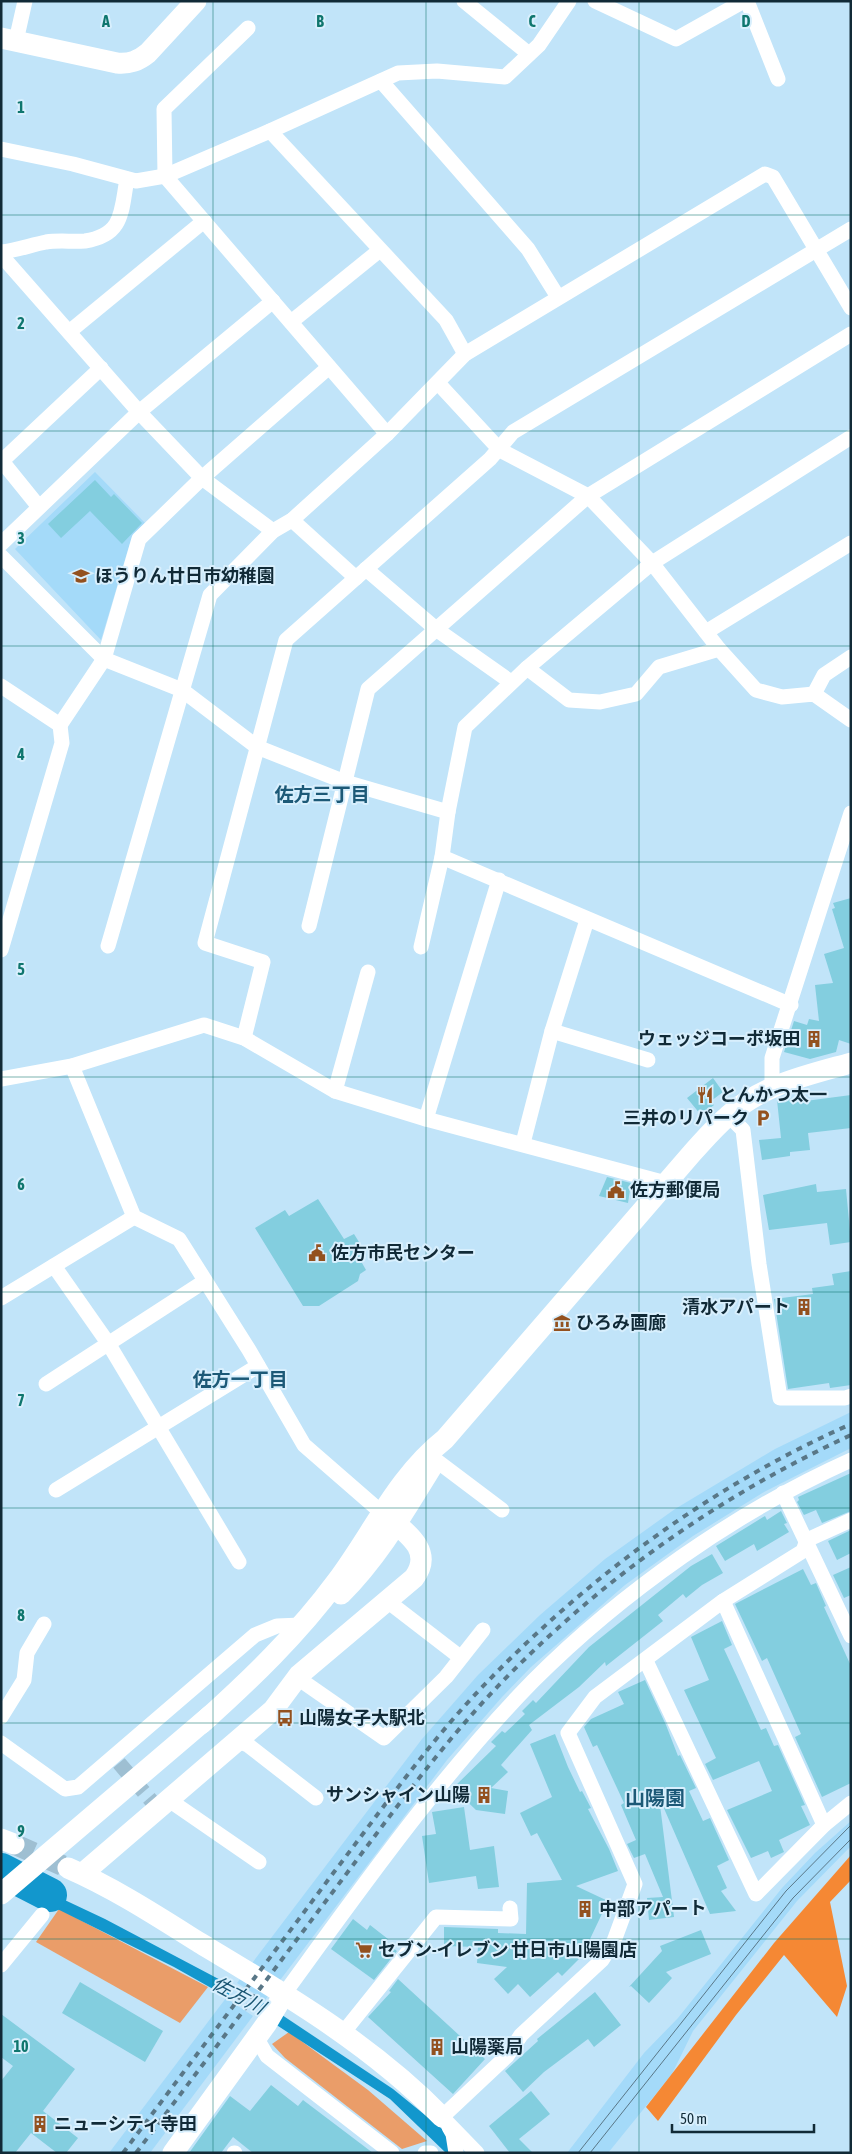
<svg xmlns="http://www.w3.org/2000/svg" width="852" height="2154" viewBox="0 0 852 2154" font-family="'Asap Condensed','Noto Sans JP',sans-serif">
<rect width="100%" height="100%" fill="#c1e4f9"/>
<g fill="#a4daf9">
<path d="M95,472L145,523L132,536L101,640L15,549Z"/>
<path d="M851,1412V1448L764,1492L693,1536L625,1585L531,1667L502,1697L447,1760L265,2000L237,1983L422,1739L478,1675L540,1615L605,1559L675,1509L775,1449Z"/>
<path d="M851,1821V1846L797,1901L693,2031L672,2074L608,2153H567L644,2053L678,2018L782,1888L815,1853Z"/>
<path d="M226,1998L253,2016L150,2153H109Z"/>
</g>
<g fill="#ea9d69">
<path d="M59,1909L208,1987L180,2023L36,1942Z"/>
<path d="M289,2032L368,2090L427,2141L402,2149L285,2058L272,2044Z"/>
</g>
<path fill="#f58834" d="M851,1855V1880L830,1902L847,1986L837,2017L784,1955L736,2015L658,2121L646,2107L774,1943Z"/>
<path fill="#1297cd" d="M1,1870L105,1919L264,2003L393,2089L441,2128L463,2153H446L390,2099L275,2024L174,1967L1,1881Z"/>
<path fill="#c1e4f9" d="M236,1985L265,2001L254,2015L226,1998Z"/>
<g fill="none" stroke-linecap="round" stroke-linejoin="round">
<path stroke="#1297cd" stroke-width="34" d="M1,1870L50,1895"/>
</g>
<g fill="#83cedf">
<path d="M95,480L111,497L114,494L142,523L122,544L90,511L61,538L48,524Z"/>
<path d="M851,898V1044L839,1040L836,1052L810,1059L784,1052L794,1021L807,1025L809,1019L819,1021L815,985L833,983L824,954L844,948L832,909L835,908L833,903Z"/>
<path d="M713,1078L723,1092L711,1101L714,1105L701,1115L687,1098Z"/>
<path d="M851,1095V1128L808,1133L810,1150L790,1152V1156L762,1160L759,1140L781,1138L777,1100L797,1098L798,1102Z"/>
<path d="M607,1177L631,1183L628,1203L599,1196Z"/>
<path d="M816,1184L817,1192L846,1189L851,1242L830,1245L827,1223L769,1230L763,1195Z"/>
<path d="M318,1199L344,1239L354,1234L364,1250L365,1253L362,1263L366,1270L360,1274L358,1281L319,1306H303L255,1228L285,1210L289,1216Z"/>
<path d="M851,1271V1385L830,1388L829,1383L788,1389L774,1299L813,1294L812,1288L834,1285L832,1274Z"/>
<path d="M851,1473V1511L822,1523L816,1510L804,1515L797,1502L799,1500L798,1497Z"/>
<path d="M781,1511L787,1523L784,1524L789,1532L757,1551L754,1544L725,1561L716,1546L765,1516L767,1520Z"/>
<path d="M851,1530V1553L837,1560L828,1541Z"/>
<path d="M712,1554L723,1573L702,1585L686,1598L683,1594L658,1615L663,1621L606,1666L605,1662L579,1687L529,1725L532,1730L501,1765L508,1772L491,1788L508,1791L505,1814L476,1810L453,1788L496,1746L491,1742L502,1731L505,1733L525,1714L522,1711L533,1700L536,1703L589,1647L691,1566Z"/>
<path d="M851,1567V1595L844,1598L833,1575Z"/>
<path d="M803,1569L811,1585L816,1583L826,1606L824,1607L851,1666V1783L822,1797L795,1737L801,1734L767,1658L762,1661L735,1604Z"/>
<path d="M722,1621L732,1645L724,1649L737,1677L761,1730L766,1728L774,1746L778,1745L805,1805L801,1806L810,1825L779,1840L784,1852L771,1858L768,1851L751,1858L727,1810L772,1791L759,1761L713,1780L705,1764L716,1758L684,1690L709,1680L691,1637Z"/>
<path d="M645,1680L666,1725L678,1756L680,1755L696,1788L689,1791L703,1821L710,1818L729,1860L717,1866L727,1888L721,1891L736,1911L710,1914L659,1797L674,1917L649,1920L647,1898L663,1897L645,1854L634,1858L627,1844L636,1840L621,1805L624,1803L597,1745L593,1747L584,1727L591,1719L624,1704L618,1692Z"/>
<path d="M555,1734L568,1767L580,1792L582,1791L591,1808L588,1809L609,1849L618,1871L576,1886L608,1901L582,1956L562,1976L558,1972L530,1997L518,1984L508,1994L494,1979L507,1967L477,1963L478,1947L444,1946V1927L498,1929V1933L526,1934L527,1883L562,1880L537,1833L531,1836L520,1813L552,1797L530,1744Z"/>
<path d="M464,1807L470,1850L494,1846L499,1887L478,1889L476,1876L429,1883L422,1836L436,1834L432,1812Z"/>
<path d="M353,1919L367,1930L370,1925L388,1939L385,1942L397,1951L374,1980L331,1949Z"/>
<path d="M701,1930L711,1954L666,1972L672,1978L649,2003L631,1986L629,1987L662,1951L660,1946Z"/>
<path d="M398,1979L485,2059L453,2094L368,2017L391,1992L389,1991Z"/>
<path d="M80,1982L163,2031L145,2062L62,2013Z"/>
<path d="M595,1992L621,2025L594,2047L588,2039L544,2072L523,2092L505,2071L538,2041L537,2039Z"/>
<path d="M1,2014L75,2069L43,2111L78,2138L66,2153H57L31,2133L15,2153H1V2081L13,2066L1,2057Z"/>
<path d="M271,2085L298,2106L303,2100L373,2153H253L233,2137L221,2153H189L230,2096L250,2111Z"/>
<path d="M531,2091L550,2114L519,2139L533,2153H510L489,2126Z"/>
</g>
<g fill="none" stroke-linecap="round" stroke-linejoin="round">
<path stroke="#9ebfd2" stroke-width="15" stroke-dasharray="15 8" stroke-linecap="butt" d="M119,1763L154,1804"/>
<path stroke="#9ebfd2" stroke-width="21" stroke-dasharray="21 11" stroke-linecap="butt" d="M14,1844L68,1868"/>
<g stroke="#fff" stroke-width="15">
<path d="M464,1L529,54"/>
<path d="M595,1L676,39L744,1"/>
<path d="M747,1L778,79"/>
<path d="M248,28L164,109L165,176L387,434"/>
<path d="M16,41L25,1"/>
<path d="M381,81L528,249L558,297"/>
<path d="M270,131L446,320L465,354"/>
<path d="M1,149L73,164L136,181L165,176L270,131L398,73L437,71L505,77L539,45L569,1"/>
<path d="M1,252C17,250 31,245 46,242C59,240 72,242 85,241C124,235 121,211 127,179"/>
<path d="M1,255L139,412L202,478L273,531"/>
<path d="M291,322L380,250"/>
<path d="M69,332L204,221"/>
<path d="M438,383L500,450L588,496L652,563L719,649L756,690L782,697L814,694L851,720"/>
<path d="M1,460L39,507"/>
<path d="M2,461L101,368"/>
<path d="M292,520L356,578"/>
<path d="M1,544L139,412L273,301"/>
<path d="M1,556L104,659L182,690L257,747L345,782L448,812"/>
<path d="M366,569L436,629L511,682"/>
<path d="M706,632L851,543"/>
<path d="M527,668L569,700L600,702L636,694L659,667L719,649"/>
<path d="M1,686L60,725L62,743L1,950"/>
<path d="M814,694L824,675L851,657"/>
<path d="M60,725L104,659L139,539L202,478L329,367"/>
<path d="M442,857L791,1005"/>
<path d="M309,926L368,689L588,496L851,334"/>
<path d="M108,946L210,595L273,531L292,520L387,434L465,354L765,174L773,177L851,308"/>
<path d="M421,947L442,857L448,812L465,727L527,668L652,563L851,437"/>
<path d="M552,1031L648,1060"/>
<path d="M244,1038L263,962L205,943L286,640L490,459L513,432L851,229"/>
<path d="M72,1066L134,1217L179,1239L249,1350L304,1445L381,1512"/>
<path d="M1,1079L72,1066L204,1025L244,1038L335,1091L426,1119L666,1183"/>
<path d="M772,1087V1058L851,813"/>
<path d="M335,1091L368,972"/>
<path d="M728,1115L743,1130L759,1264L780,1398H845L851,1396"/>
<path d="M426,1119L499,880"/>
<path d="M523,1143L552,1031L587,920"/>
<path d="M54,1266L108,1343L239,1562"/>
<path d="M1,1298L134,1217"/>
<path d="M46,1384L205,1281"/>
<path d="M429,1455L502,1510"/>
<path d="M56,1490L258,1366"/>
<path d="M783,1493L851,1636"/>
<path d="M386,1600L460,1657"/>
<path d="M723,1601L824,1825"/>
<path d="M646,1661L756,1894L824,1825L851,1803"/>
<path d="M299,1675L302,1681L384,1738L446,1677L483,1630"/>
<path d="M1,1717L24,1680L27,1653L44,1624"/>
<path d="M238,1741L248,1745L316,1798"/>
<path d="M1,1743L65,1789L78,1787L255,1635L277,1626L301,1625"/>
<path d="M169,1800L259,1862"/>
<path d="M1,1965L42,1915"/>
<path d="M284,1994C362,1887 440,1776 533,1681C622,1592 737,1511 851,1460"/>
<path d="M343,2033L436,1917L511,1919L510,1908"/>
<path d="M256,2037L267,2056L392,2153"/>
<path d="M442,2117L507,2056L521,2035L602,1960L614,1941L635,1884L568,1733L595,1697L723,1601L803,1551L807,1540L851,1520"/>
<path d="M442,2117L477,2153"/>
<path d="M449,2127L453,2134L456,2153"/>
<path d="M234,2153H235"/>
<path d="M425,2153H431"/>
</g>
<g stroke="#fff" stroke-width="21">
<path d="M1,38L117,63C130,64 138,61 148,53L196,1"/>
<path d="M341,1594C379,1556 405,1510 433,1465"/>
<path d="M201,1724C250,1680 298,1634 337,1581C373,1533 397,1477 445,1439L693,1152C704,1140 715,1127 728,1116C761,1085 808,1075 851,1063"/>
<path d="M1,1839L14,1844"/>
<path d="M68,1868C114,1888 157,1916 200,1943C285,1994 372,2045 442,2117"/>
<path d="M82,1874L273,1710L299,1675L414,1578C435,1550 405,1532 385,1515"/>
<path d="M1,1894L211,1715"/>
<path d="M173,2153L267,2023L284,1994"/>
</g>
<g stroke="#597787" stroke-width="1">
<path d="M578,2153L786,1891L851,1825"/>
<path d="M590,2153L793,1898L851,1839"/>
</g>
<g stroke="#597787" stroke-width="4" stroke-dasharray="6 6" stroke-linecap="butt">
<path d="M123,2153C193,2059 264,1966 334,1872C384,1807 431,1739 489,1680C593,1573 714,1485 851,1424"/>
<path d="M136,2153C205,2062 273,1971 341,1881C399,1804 455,1726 525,1659C620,1566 730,1491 851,1435"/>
</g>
</g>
<path fill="none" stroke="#0f766e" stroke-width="1" stroke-opacity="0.55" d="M213,1V2153M426,1V2153M639,1V2153M1,215H851M1,431H851M1,646H851M1,862H851M1,1077H851M1,1292H851M1,1508H851M1,1723H851M1,1939H851"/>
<defs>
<g id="school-bare" transform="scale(1.35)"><path d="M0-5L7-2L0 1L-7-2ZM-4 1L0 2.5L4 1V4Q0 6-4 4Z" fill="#93511f" stroke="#d8effd" stroke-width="2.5" paint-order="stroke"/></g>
<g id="building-bare" transform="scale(1.35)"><path d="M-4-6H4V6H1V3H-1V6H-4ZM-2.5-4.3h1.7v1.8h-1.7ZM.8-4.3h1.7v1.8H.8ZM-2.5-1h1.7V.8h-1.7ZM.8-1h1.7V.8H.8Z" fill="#93511f" stroke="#d8effd" stroke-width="2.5" paint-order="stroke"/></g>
<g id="restaurant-bare" transform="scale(1.35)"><path d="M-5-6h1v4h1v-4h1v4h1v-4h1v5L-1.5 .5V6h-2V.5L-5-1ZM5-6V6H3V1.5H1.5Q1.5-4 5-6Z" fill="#93511f" stroke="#d8effd" stroke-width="2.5" paint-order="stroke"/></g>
<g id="parking-bare" transform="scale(1.35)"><path d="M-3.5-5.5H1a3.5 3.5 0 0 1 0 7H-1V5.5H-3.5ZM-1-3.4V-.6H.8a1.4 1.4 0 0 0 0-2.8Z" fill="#93511f" stroke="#d8effd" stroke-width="2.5" paint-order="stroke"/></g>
<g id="civic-bare" transform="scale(1.35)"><path d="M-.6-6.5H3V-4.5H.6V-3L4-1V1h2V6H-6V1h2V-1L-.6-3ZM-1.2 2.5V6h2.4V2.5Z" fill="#93511f" stroke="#d8effd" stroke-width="2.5" paint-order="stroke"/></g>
<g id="museum-bare" transform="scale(1.35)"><path d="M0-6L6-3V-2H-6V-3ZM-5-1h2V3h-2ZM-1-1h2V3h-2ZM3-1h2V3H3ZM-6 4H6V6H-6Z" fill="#93511f" stroke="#d8effd" stroke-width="2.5" paint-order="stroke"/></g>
<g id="bus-bare" transform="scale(1.35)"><path d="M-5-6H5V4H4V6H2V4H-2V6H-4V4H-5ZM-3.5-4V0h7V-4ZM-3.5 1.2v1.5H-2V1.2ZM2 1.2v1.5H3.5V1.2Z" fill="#93511f" stroke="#d8effd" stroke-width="2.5" paint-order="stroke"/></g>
<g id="supermarket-bare" transform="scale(1.35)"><path d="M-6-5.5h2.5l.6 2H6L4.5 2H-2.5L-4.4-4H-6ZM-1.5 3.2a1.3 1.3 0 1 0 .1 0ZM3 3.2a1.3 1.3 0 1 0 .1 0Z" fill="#93511f" stroke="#d8effd" stroke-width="2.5" paint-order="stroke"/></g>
</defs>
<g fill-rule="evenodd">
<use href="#school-bare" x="81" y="576"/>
<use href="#building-bare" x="814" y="1039"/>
<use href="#restaurant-bare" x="705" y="1095"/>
<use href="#parking-bare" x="763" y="1118"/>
<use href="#civic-bare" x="616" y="1190"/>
<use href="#civic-bare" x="317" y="1253"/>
<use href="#building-bare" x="804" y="1307"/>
<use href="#museum-bare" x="562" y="1323"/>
<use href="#bus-bare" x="285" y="1718"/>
<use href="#building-bare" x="484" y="1795"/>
<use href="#building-bare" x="585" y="1909"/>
<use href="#supermarket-bare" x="364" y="1950"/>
<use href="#building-bare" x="437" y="2047"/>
<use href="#building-bare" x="40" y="2124"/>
</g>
<g text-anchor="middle" stroke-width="4" stroke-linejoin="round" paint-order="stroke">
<g font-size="18" font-weight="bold" fill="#112a37" stroke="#d8effd" text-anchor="start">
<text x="95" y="582">ほうりん廿日市幼稚園</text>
<text x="800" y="1045" text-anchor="end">ウェッジコーポ坂田</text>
<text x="719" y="1101">とんかつ太一</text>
<text x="749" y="1124" text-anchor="end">三井のリパーク</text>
<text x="630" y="1196">佐方郵便局</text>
<text x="331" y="1259">佐方市民センター</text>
<text x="790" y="1313" text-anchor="end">清水アパート</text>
<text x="576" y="1329">ひろみ画廊</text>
<text x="299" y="1724">山陽女子大駅北</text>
<text x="470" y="1801" text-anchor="end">サンシャイン山陽</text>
<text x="599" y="1915">中部アパート</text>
<text x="378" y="1956">セブン-イレブン 廿日市山陽園店</text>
<text x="451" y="2053">山陽薬局</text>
<text x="54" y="2130">ニューシティ寺田</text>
</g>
<g font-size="19" font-weight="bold" fill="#1c5977" stroke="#d8effd">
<text x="322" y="801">佐方三丁目</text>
<text x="240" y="1386">佐方一丁目</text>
</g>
<g font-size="19" font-style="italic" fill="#1a5673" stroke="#d8effd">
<text transform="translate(239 1995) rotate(28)" y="7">佐方川</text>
</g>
<g font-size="20" font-weight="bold" fill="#1c5977" stroke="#d8effd">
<text x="655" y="1805">山陽園</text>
</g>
</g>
<g font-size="16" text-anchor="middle" font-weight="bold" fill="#0f766e" stroke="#d8effd" stroke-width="4" stroke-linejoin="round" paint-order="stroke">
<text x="106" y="27">A</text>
<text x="320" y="27">B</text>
<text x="532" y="27">C</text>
<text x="746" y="27">D</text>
<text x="21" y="113">1</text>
<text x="21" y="329">2</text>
<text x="21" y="544">3</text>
<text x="21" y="760">4</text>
<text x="21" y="975">5</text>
<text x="21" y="1190">6</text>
<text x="21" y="1406">7</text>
<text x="21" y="1621">8</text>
<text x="21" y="1837">9</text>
<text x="21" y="2052">10</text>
</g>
<rect width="852" height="2154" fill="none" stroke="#112a37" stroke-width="5"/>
<path d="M672 2124v8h142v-8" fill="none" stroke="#112a37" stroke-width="2.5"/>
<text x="680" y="2124" font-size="15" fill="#112a37" stroke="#d8effd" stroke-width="4" paint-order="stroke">50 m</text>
</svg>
